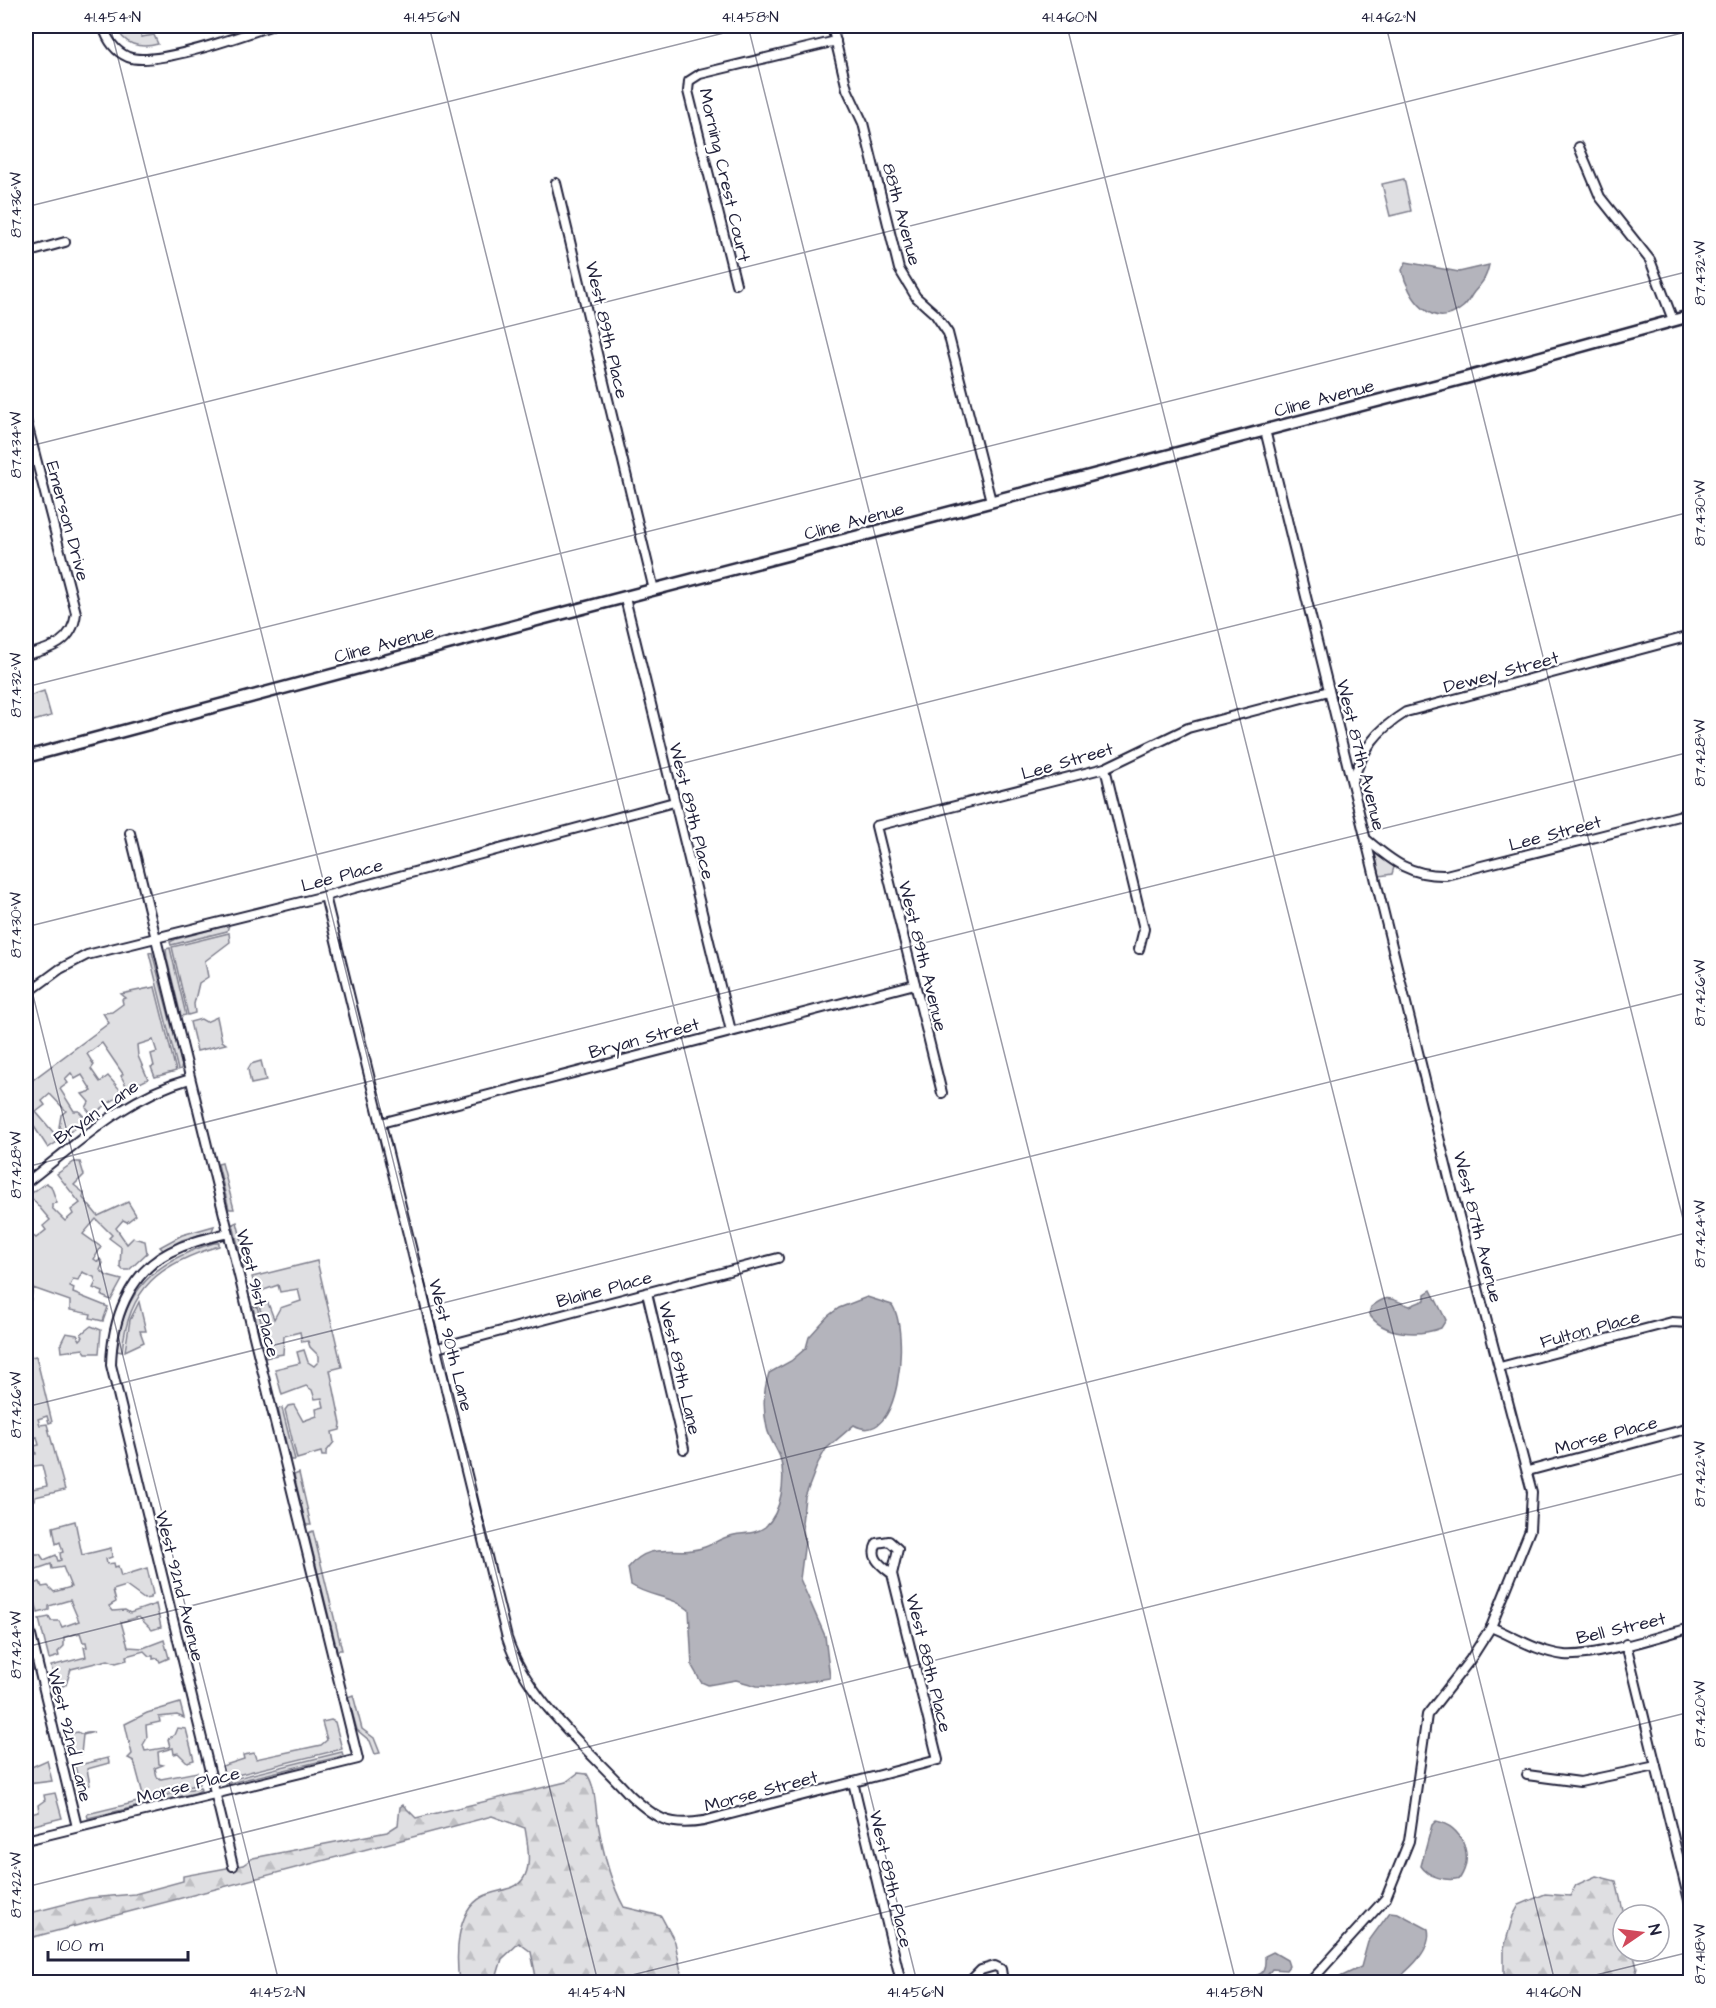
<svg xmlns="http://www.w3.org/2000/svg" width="1716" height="2008" viewBox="0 0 1716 2008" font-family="'Architects Daughter',sans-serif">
<defs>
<pattern id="forest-firs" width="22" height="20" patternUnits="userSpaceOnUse" patternTransform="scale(1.5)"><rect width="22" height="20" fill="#dfdfe2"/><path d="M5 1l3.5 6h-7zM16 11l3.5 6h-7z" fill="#bfbfc3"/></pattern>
</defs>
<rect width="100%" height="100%" fill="#fff"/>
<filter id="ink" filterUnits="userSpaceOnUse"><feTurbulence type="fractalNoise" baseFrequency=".0167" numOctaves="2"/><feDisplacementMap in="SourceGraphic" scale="12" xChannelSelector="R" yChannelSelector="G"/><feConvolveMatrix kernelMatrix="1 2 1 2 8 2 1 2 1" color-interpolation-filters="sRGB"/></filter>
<g filter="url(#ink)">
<g fill="#dfdfe2" stroke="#80808e" stroke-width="1.5">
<path d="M116,26H142L141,37L154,35L158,44C140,49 123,45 116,26Z"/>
<path d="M1404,179L1411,211L1390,216L1382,184Z"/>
<path d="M44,691L51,716L26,723V697Z"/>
<path d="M1375,853L1394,867L1392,874L1380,876Z"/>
<path d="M229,925L227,931L171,945L170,942L176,939Z"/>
<path d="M229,933L230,942L205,961L208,977L199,983L194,1004L195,1013L188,1015L172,947Z"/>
<path d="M170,948L186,1015L181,1016L167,959L166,949Z"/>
<path d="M152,952L182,1065L181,1069L178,1070L149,953Z"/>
<path d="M155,987L176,1071L155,1077L151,1067L154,1066L151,1054L157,1052L153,1040L137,1045L138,1056L148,1079L128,1089L121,1076L123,1074L102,1043L87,1054L94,1065L91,1069L100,1082L108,1076L123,1093L92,1115L86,1108L89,1102L82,1094L92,1091L82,1075L75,1079L71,1073L65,1079L68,1083L60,1089L74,1111H79L86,1119L66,1135L59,1127L61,1115L66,1111L50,1094L42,1101L45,1105L36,1112L60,1140L48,1148L33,1125L29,1127L26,1122V1085L109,1023L103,1013L112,1012L123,1004L122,999L126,998L121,994Z"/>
<path d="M217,1017L222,1041L226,1044L197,1051L190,1022L201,1019L206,1022Z"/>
<path d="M261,1061L266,1081L251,1084L248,1069L251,1064Z"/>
<path d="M74,1162H80L84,1175L74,1185L84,1193L83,1198L98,1216L128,1202L136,1215L127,1222L123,1220L116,1228L127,1244L133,1238L145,1241L147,1253L129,1270H123L120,1267L121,1247L109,1238L112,1235L96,1219L83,1234L101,1247L94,1259L98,1262L100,1259L103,1263L100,1270L107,1276L122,1280L111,1300L102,1296L103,1292L93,1288L96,1282L94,1277L82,1272L78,1280L73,1279L70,1286L74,1288L73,1293L108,1307L103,1321L90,1318L91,1314L70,1310V1301L33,1288L26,1322V1268L32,1260L26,1251V1230L36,1238L46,1230L43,1226L50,1220L29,1195L46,1183L51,1186L57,1203L52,1204V1208L65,1221L73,1214L71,1210L80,1203L57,1174Z"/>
<path d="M222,1163L234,1209H229L218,1164Z"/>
<path d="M237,1222L249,1270L244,1271L233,1224Z"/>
<path d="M214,1226L212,1231L182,1240L163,1250L160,1247L182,1235Z"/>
<path d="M214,1243H219V1246C161,1263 128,1287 122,1352L117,1351C121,1290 159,1259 214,1243Z"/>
<path d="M317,1261L342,1367L330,1370L341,1424L340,1430L332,1432L334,1442L326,1452V1456H322L321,1452L297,1459L285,1410L288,1406L294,1405L303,1421L317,1416L316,1409L324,1407L322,1398L315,1399L312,1390L306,1386L282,1395L275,1369L300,1363L297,1352L304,1350L308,1362L314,1366L319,1361V1356L310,1347L308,1341L302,1342L300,1332L284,1336L283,1354L272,1356L259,1305L268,1303L274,1319L280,1308L301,1301L298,1289L280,1292L278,1285L261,1291L258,1297L252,1277Z"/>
<path d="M139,1302L146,1331H140L144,1342L125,1351L130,1320Z"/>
<path d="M257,1306L270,1357L265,1358L253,1307Z"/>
<path d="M91,1326L101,1330L99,1353H86L83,1349L62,1352L61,1343L66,1333L77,1335L80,1340L83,1337L81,1334Z"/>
<path d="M36,1356L52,1422L49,1423L47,1416L38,1419L40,1425L47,1424L65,1490L35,1497V1500L26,1502V1493L33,1491L32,1489L47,1486L42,1465L26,1467V1456L36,1454L34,1446L39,1445L37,1437L32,1438L31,1433H26V1415L31,1414C26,1393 25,1381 26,1358Z"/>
<path d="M282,1408L295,1460H290L278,1409Z"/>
<path d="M299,1473L311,1525H306L294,1475Z"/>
<path d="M75,1521L82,1555L111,1548L112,1557L106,1559L107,1564L114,1563L115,1567L118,1566L121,1576L147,1568L153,1594L150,1598L144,1599L126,1586L113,1590L116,1602L109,1606L113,1611L125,1610L130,1613L156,1604L161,1627L152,1630L139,1617L121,1622L128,1647L143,1648L164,1640L169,1658L160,1662L158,1658L153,1659V1656H149L144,1651L126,1656L127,1660L116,1663L108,1660L71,1669L66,1685L56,1688L51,1666L86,1657L84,1647H87L86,1642H83L80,1633L64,1637V1646L58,1652L59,1656L49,1659L39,1619L49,1617L51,1621H59L62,1627L79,1621L70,1600L49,1606V1610L38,1613L31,1585L40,1582L42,1587L48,1586L54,1592L71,1587L63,1567L52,1569L51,1564L28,1572L26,1553L28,1550L33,1554H40L44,1560L56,1555L58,1561L61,1560L60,1553L63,1552L60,1542L56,1544L53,1527Z"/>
<path d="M313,1531L342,1650H337L308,1533Z"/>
<path d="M353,1695L362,1729L374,1738L380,1753L375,1754L370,1741L357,1730L348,1697Z"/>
<path d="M180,1703L184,1718L177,1715L159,1717L160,1722L146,1725L147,1738L143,1745L145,1751L170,1747L168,1739L174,1735L177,1728L186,1729L194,1760L187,1762L178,1753L174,1754L173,1748L158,1752L159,1764L163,1765L155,1768L157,1777L161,1779L197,1772L200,1784L144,1798L134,1761L128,1758L132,1754L125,1724L147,1713Z"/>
<path d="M331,1720L335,1722L342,1749L225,1778L222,1766L244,1759L243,1755L254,1753L256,1759L321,1745L327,1740L322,1722Z"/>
<path d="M78,1732L81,1734L94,1732L83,1735L81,1754H72L67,1734Z"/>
<path d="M342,1752L343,1755L338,1757L226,1784L225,1781Z"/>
<path d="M108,1758L109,1763L87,1769L90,1785L80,1787L75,1766Z"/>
<path d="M47,1760L52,1781L28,1784L29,1788L26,1789L27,1769Z"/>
<path d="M200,1787L201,1790L195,1793L88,1818L87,1814Z"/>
<path d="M55,1793L62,1818L26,1827V1815L39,1812L38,1805L45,1800L44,1795Z"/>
</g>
<g fill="url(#forest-firs)" stroke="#80808e" stroke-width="1.5">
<path d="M578,1773L587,1774C596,1788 595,1806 598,1823C603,1852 610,1882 624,1907L661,1916L675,1942L683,1982H537L531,1952L519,1943L502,1959L495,1982H459C456,1957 455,1912 482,1897C491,1892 503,1891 513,1887C535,1878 528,1846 525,1828L492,1816L26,1939V1914L89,1898L135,1894L183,1881V1876L243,1865L253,1858L387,1832L398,1825L400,1807L403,1805L416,1818L566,1782Z"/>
<path d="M1596,1876L1616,1881L1624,1915L1623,1951H1633L1637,1968L1633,1982H1504V1948L1513,1916L1519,1905L1545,1894L1570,1896L1576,1885Z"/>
</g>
<g fill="#b4b4bc" stroke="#7a7a88" stroke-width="1.5">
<path d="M1406,262L1459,272L1489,265C1486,278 1483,282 1474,292C1470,297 1468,303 1463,307C1432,333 1408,297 1402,270Z"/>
<path d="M1431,1290L1446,1320L1441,1328C1420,1336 1383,1336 1369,1314L1371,1307C1390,1292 1391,1300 1410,1306L1425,1300V1294Z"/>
<path d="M867,1297L892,1305C910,1331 900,1451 854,1425L826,1449L818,1463L805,1497L802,1523L805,1541L800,1579L825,1636L830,1678L775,1687L757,1686L736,1680L708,1685L701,1682L692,1666L689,1610C673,1596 649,1597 631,1585L628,1568C652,1538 676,1558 705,1547C715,1543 722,1537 734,1535C745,1533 756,1534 765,1527C782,1512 786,1478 780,1457C776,1447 769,1438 767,1428C763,1410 763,1391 769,1373L791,1361L806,1348L809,1337L828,1316L839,1308Z"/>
<path d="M1436,1821C1463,1827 1474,1856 1460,1878C1447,1882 1428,1877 1421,1866L1432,1825Z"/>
<path d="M1390,1912L1398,1913L1428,1929C1433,1950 1408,1970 1394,1982H1340V1977L1361,1967L1368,1942Z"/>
<path d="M1273,1952L1287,1960L1289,1966L1286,1970L1272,1969L1265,1978L1267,1982H1242C1257,1971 1266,1981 1265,1956Z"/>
</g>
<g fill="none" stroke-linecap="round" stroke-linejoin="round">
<g stroke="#22223b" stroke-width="12">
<g id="street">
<path d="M103,26C107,39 114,51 128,57C155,67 241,36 270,26"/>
<path d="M832,26L847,89L863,123L899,269L916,297L935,314L948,333L991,501"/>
<path d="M1579,147L1600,197L1650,260L1673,320"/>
<path d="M556,183L654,590"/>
<path d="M26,253L65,242"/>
<path d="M736,284L688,91L689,81L700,74L836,41"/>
<path d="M26,420L76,613C73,642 51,649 26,655"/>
<path d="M1265,430L1451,1186L1532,1492L1530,1530L1491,1627L1470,1660L1427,1715L1409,1841L1386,1898L1310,1982"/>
<path d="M625,598L731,1031"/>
<path d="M1105,768L1144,929L1139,949"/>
<path d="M1352,781C1366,746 1374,732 1406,712L1690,636"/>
<path d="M1367,840C1393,862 1411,876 1446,875L1690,813"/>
<path d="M325,896L507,1638C526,1698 588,1749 630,1795C656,1819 669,1827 704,1821L938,1760L892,1574L898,1549L889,1541L877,1543C869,1558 881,1565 892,1574"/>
<path d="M26,976L33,988"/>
<path d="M26,994L60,969L87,955L325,896L674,802"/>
<path d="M942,1093L876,826L1105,768L1188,728L1329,691"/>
<path d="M381,1123L915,984"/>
<path d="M26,1183C79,1142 125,1097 190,1079"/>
<path d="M228,1233C208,1238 189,1242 170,1252C128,1273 112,1321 111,1365L233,1866"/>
<path d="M647,1293L684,1449"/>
<path d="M437,1348L778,1258"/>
<path d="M1500,1367L1672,1322L1690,1323"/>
<path d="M1528,1471L1690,1428"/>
<path d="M26,1615L77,1827"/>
<path d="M1491,1627C1515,1637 1538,1652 1564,1655C1594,1658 1659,1636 1690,1628"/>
<path d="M1626,1644L1690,1904"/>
<path d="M1527,1775L1580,1782L1656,1766"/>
<path d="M853,1782L901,1982"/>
<path d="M26,1840L358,1759L130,833"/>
<path d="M969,1982L981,1970L995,1966L1001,1969L1003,1982"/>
</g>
</g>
<g stroke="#22223b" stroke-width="15">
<path id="secondary" d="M26,757L541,619L1469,377L1690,316"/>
</g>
<use href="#street" stroke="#fff" stroke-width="8"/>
<use href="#secondary" stroke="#fff" stroke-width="10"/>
</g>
</g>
<path fill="none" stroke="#22223b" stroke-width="1.5" stroke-opacity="0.45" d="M110,26L598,1982M429,26L917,1982M748,26L1236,1982M1067,26L1555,1982M1386,26L1690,1247M26,207L752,26M26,447L1690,31M26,687L1690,271M26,927L1690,512M26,967L279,1982M26,1167L1690,752M26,1407L1690,992M26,1647L1690,1232M26,1887L1690,1472M604,1982L1690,1712M1567,1982L1690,1952"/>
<g text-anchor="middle" stroke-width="4.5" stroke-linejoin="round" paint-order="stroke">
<g font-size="18" fill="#22223b" stroke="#fff">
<text transform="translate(725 175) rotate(77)" y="6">Morning Crest Court</text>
<text transform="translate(902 214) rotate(75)" y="6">88th Avenue</text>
<text transform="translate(607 330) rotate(77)" y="6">West 89th Place</text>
<text transform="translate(1324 398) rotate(-15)" y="6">Cline Avenue</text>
<text transform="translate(68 521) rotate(75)" y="6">Emerson Drive</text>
<text transform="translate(854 521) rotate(-15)" y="6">Cline Avenue</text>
<text transform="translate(384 644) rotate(-15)" y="6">Cline Avenue</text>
<text transform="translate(1501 672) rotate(-15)" y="6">Dewey Street</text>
<text transform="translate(1361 755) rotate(76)" y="6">West 87th Avenue</text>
<text transform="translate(1067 761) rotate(-16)" y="6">Lee Street</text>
<text transform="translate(692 811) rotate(76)" y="6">West 89th Place</text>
<text transform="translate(1555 833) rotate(-15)" y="6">Lee Street</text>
<text transform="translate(342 875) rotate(-15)" y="6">Lee Place</text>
<text transform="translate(923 956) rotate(76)" y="6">West 89th Avenue</text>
<text transform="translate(644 1038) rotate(-15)" y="6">Bryan Street</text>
<text transform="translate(96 1112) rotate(-35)" y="6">Bryan Lane</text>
<text transform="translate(1478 1227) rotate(76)" y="6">West 87th Avenue</text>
<text transform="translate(604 1289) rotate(-15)" y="6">Blaine Place</text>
<text transform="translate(258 1293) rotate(76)" y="6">West 91st Place</text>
<text transform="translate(1590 1329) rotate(-15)" y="6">Fulton Place</text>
<text transform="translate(451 1345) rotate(76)" y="6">West 90th Lane</text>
<text transform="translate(680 1368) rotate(77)" y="6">West 89th Lane</text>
<text transform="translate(1606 1435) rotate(-15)" y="6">Morse Place</text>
<text transform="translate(180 1586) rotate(76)" y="6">West 92nd Avenue</text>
<text transform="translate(1621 1628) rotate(-13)" y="6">Bell Street</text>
<text transform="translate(929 1663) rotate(76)" y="6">West 88th Place</text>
<text transform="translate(70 1735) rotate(76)" y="6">West 92nd Lane</text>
<text transform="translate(188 1785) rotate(-14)" y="6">Morse Place</text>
<text transform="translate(761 1791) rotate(-15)" y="6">Morse Street</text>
<text transform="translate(891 1879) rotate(77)" y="6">West 89th Place</text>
</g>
</g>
<rect width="1716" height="2008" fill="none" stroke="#fff" stroke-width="66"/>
<g transform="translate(1641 1933) rotate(76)"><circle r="28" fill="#ffffff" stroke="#a7a7b1" stroke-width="1.5"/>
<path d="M0-4.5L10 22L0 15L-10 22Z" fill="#d1495b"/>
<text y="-9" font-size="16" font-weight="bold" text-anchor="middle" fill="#22223b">N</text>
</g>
<path d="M48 1951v9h140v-9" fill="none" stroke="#22223b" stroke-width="3"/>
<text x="57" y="1951" font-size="18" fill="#22223b" stroke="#ffffff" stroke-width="4.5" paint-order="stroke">100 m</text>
<rect x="33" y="33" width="1650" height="1942" fill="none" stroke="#22223b" stroke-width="2"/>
<g font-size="15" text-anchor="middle" fill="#22223b">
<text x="112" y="22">41.454°N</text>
<text x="431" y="22">41.456°N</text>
<text x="750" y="22">41.458°N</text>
<text x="1069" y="22">41.460°N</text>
<text x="1388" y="22">41.462°N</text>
<text transform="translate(16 205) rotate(-90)" y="5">87.436°W</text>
<text transform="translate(1700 273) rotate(-90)" y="5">87.432°W</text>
<text transform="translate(16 445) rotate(-90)" y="5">87.434°W</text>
<text transform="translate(1700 513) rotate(-90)" y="5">87.430°W</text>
<text transform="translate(16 685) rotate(-90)" y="5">87.432°W</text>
<text transform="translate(1700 753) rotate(-90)" y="5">87.428°W</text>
<text transform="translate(16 925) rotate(-90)" y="5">87.430°W</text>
<text transform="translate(1700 993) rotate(-90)" y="5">87.426°W</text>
<text transform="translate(16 1165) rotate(-90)" y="5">87.428°W</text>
<text transform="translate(1700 1234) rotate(-90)" y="5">87.424°W</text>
<text transform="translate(16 1405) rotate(-90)" y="5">87.426°W</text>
<text transform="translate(1700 1474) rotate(-90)" y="5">87.422°W</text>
<text transform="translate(16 1645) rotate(-90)" y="5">87.424°W</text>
<text transform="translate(1700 1714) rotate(-90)" y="5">87.420°W</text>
<text transform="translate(16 1885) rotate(-90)" y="5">87.422°W</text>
<text transform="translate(1700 1954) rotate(-90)" y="5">87.418°W</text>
<text x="277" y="1997">41.452°N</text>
<text x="596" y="1997">41.454°N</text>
<text x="915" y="1997">41.456°N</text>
<text x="1234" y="1997">41.458°N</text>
<text x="1553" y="1997">41.460°N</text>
</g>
</svg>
